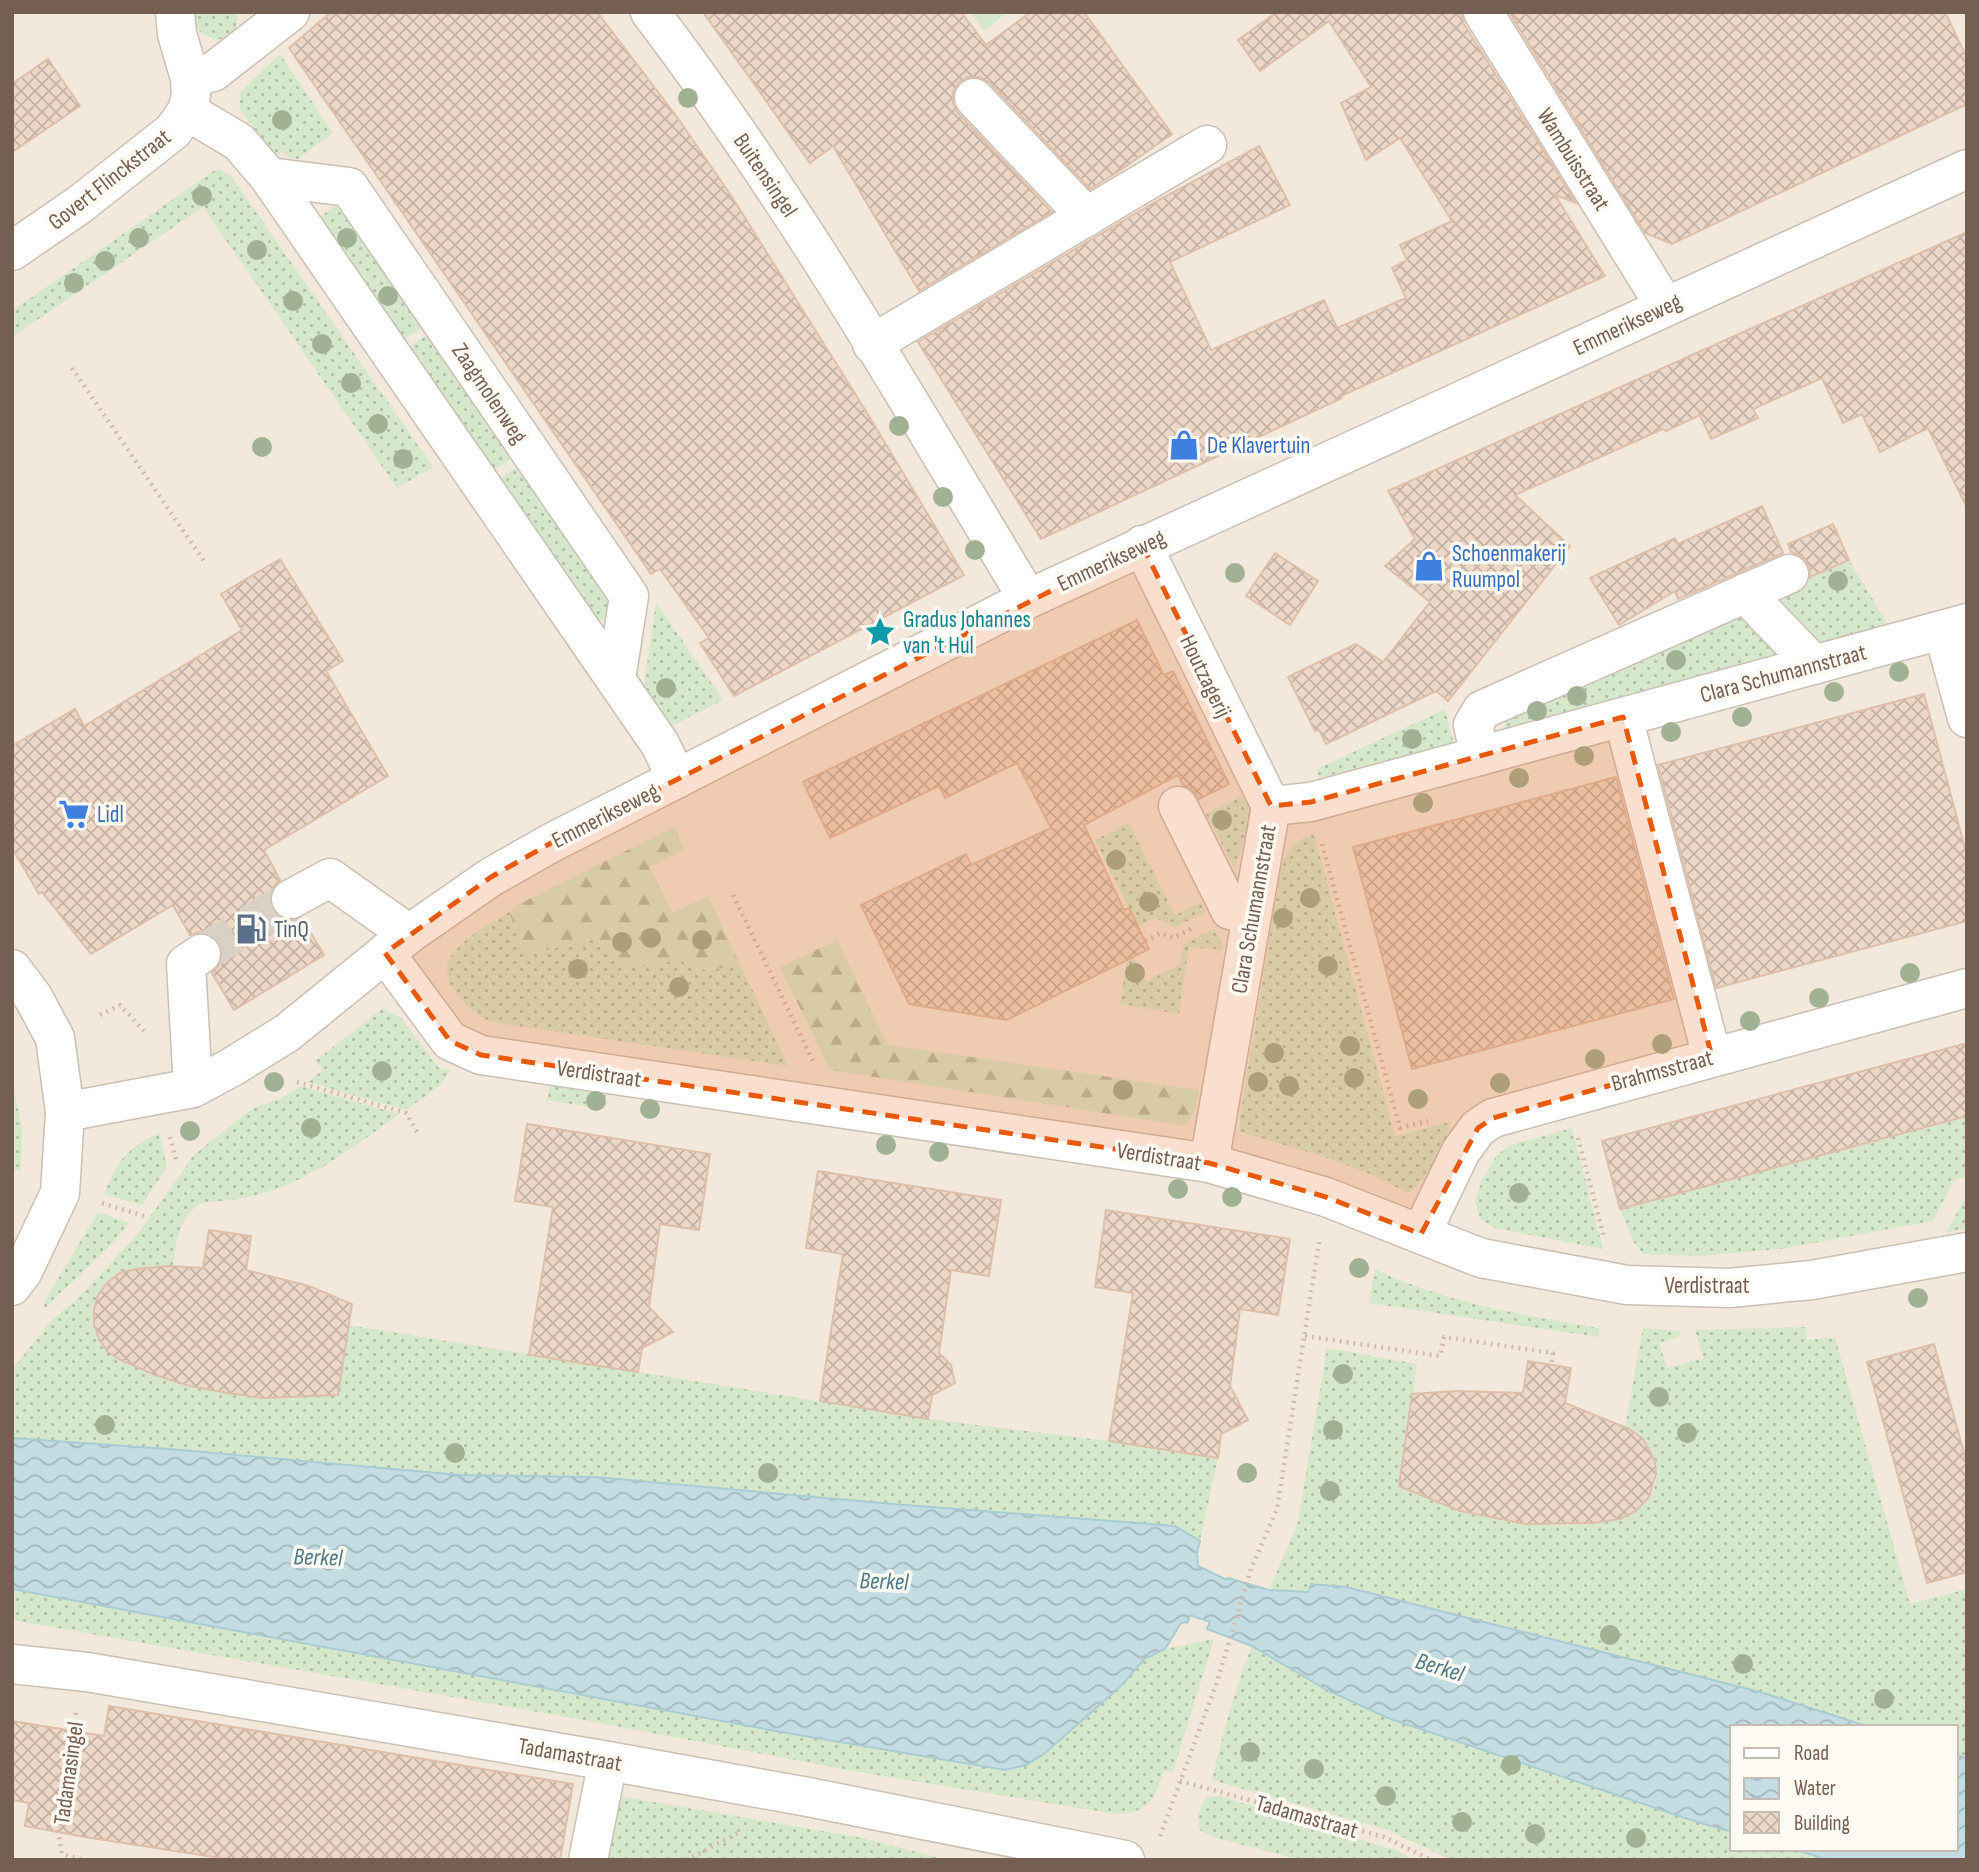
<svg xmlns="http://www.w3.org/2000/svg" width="1979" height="1872" viewBox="0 0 1979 1872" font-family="'Sofia Sans Condensed',sans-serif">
<defs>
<pattern id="grass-dots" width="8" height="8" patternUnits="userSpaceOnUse" patternTransform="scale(1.75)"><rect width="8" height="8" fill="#d6e8cc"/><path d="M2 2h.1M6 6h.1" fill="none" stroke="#b2bfa8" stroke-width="1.8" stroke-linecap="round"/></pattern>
<pattern id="forest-firs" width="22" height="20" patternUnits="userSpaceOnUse" patternTransform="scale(1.75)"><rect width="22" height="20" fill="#d6e8cc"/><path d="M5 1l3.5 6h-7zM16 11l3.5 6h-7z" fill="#b2bfa8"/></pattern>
<pattern id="water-waves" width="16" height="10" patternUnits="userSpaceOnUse" patternTransform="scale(1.75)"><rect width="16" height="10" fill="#c3dde3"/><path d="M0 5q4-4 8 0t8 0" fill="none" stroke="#a3b6bb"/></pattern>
<pattern id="building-cross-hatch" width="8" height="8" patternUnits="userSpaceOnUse" patternTransform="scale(1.75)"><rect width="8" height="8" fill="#edd8c7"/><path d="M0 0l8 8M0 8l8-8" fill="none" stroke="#c5b2a4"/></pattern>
</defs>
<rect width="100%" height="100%" fill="#fbf6ed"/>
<path fill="#f2e8dc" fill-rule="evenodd" d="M12,12H1967V1860H12ZM1732,1727H1956V1849H1732Z"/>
<g fill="url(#grass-dots)">
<path d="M195,12H238L235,33L218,40L202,34L195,25Z"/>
<path d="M280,54L333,133L298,159L288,158L282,151L276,156L240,110V92Z"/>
<path d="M219,169L231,176L433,467L397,488L203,207L12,337V311L212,172Z"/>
<path d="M340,203L424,326L402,341L318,218Z"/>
<path d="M430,333L515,456L493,471L408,348Z"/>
<path d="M520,465L619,609L596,624L497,480Z"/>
<path d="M1849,560L1888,625L1821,644L1774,593Z"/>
<path d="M656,602L723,700L670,727L644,685Z"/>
<path d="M1728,615L1741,617L1783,655L1505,729V718Z"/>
<path d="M1445,709L1454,744L1319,778L1317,772L1319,768Z"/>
<path d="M1247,794L1250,808V817L1235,869L1206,814Z"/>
<path d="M1129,823L1175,915L1201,902L1206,912L1175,927L1155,918L1138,926L1095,840Z"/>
<path d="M1314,834L1395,1136L1450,1122C1446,1146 1429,1179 1408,1193C1356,1163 1298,1149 1240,1132V1117L1282,863C1289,847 1297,839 1314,834Z"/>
<path d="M509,912L522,948L533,953L593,939L606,949L616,961L627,966H653L678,959L710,970L740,964L788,1066L492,1022C477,1016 468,1008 458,995C454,989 448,983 447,976C441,948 489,925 509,912Z"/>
<path d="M1214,929L1223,946L1222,950L1189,947L1179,1014L1120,1004L1127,960L1134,957L1146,981L1180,965L1184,944Z"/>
<path d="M383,1008L401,1018L439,1068L450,1070L441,1085L406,1110L308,1082L323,1070L315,1061Z"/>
<path d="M12,1080L22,1129L21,1171L12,1170Z"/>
<path d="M550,1085L606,1095L603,1109L547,1100Z"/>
<path d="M300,1086L399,1114C357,1145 314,1178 264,1193C250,1197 235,1200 221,1201C214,1202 206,1201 200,1204C178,1218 176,1243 173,1266C157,1266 135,1266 121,1273C84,1291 87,1340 120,1359C183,1396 266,1401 337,1395L349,1325L928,1419L1109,1441L1218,1458L1200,1541L1175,1526L893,1504L595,1477L460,1475L169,1449L12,1438V1370L29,1348L53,1319L77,1299L137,1235L194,1155L253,1108L282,1098Z"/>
<path d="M1967,1116V1177L1954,1180L1933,1221L1781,1249L1697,1256L1643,1254L1633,1241L1620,1209Z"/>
<path d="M1572,1128L1603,1249L1495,1228L1480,1219L1475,1200L1482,1180L1497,1155L1510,1145Z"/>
<path d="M159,1133L167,1167L142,1205L104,1194C118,1160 126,1149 159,1133Z"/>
<path d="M1967,1194V1228L1946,1233Z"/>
<path d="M98,1212L129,1223L107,1249L45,1308L43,1304Z"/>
<path d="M1375,1269C1445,1303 1523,1315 1599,1328L1598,1337L1369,1303Z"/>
<path d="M1806,1327L1807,1340L1835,1337L1910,1604L1967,1589V1758L1956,1755V1727H1870L1760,1692L1346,1587L1311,1584L1309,1592L1269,1590L1298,1522L1327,1348L1417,1364L1400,1486C1425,1499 1452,1509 1480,1516C1523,1527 1664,1543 1656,1468C1654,1449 1642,1436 1625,1427L1643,1328L1679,1331L1681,1336L1659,1343L1667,1368L1704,1358L1695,1330Z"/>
<path d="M12,1589L781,1732L1005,1770L1122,1685L1144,1659L1165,1649L1214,1639L1173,1772L1164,1770C1154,1799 1150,1813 1116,1814L858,1772L584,1720L12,1620Z"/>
<path d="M1252,1646L1327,1690L1388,1718L1691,1820L1732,1832V1849H1793L1829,1860H1451L1388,1830L1212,1780C1223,1734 1234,1689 1252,1646Z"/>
<path d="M619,1796L863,1838L948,1860L786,1858L782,1860H609Z"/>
<path d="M1219,1796L1398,1851L1414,1860H1301L1212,1837L1200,1830C1196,1816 1198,1809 1207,1798Z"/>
</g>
<g fill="url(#forest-firs)">
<path d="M674,827L685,849L649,867L672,913L708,896L740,964C711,970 704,975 678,959C663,964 631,971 618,962C609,956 602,946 593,939L533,953L522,948L509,912L521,903Z"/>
<path d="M837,940L888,1045L1199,1090L1194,1111L1186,1126L830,1070L780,967Z"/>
</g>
<path fill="#d6e8cc" d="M970,12H1007L984,31Z"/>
<g fill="url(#water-waves)" stroke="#aaccd3" stroke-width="2">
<path d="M12,1438L169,1449L460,1475L595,1477L893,1504L1175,1526L1200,1541L1197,1553L1198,1566L1227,1580L1228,1578L1269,1590L1308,1592L1311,1584L1346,1587L1760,1692L1870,1727H1732V1832L1691,1820L1388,1718L1327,1690L1252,1646L1207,1629L1210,1622L1190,1615L1188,1622L1181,1623L1165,1649L1144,1659L1122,1685L1044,1754L1026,1765L1005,1770L781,1732L12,1589Z"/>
<path d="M1956,1755L1967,1758V1860H1829L1793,1849H1956Z"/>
</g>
<g fill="url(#building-cross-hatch)" stroke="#debfaa" stroke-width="2">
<path d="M331,12H597L677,117L732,197L869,416L964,575L734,696L700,643L709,638L660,569L651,574L289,48Z"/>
<path d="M703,12H961L986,45L1031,12H1084L1172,134L1116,173L1090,189L990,83L980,77H968L959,82L953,92V104L958,113L1052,212L919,291L833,146L810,163Z"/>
<path d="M1277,12H1461L1464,24L1576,203L1555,195L1605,276L1341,396L1342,398L1041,539L918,342L1155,202L1259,146L1290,205L1170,262L1211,350L1324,300L1337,328L1406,298L1392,268L1407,260L1400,245L1452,221L1400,138L1366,160L1341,103L1371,87L1329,21L1260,71L1238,40Z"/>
<path d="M1509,12H1945L1967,58V104L1672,244L1645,233Z"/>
<path d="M48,59L80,106L12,152V84Z"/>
<path d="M1967,232V508L1928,428L1880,452L1862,414L1843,423L1822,378L1753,409L1758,418L1711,439L1700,415L1666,431L1663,429L1515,495L1570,546L1448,701L1436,691L1326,744L1319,730L1315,731L1288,677L1356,644L1383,662L1430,602L1385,566L1415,539L1388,491Z"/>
<path d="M1762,506L1783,553L1678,599L1675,591L1619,625L1590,578L1675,538L1678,544Z"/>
<path d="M1833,524L1849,560L1810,577L1809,565L1801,556L1791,552L1788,544Z"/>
<path d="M1275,553L1318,581L1290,625L1246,596Z"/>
<path d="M280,559L343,661L326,671L388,776L264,850L280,880L273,887L269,898L272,910L280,918L290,921L302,918L324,955L234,1010L212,973L221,963L223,952L220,942L210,934L200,932L190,935L173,905L91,954L42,892L39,894L12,848V746L75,709L84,726L242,630L221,594Z"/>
<path d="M1137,620L1164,675L1173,671L1229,784L1199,799L1191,788L1183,785L1178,775L1084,825L1124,910L1129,908L1149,949L1007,1020L909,1004L861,905L966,854L971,865L1051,828L1017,763L945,798L939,786L830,838L803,782Z"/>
<path d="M1924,694L1967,856V921L1716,988L1658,765Z"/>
<path d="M1616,777L1674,999L1412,1069L1353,847Z"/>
<path d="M1967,1043V1116L1620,1209L1602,1141Z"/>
<path d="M527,1124L710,1154L699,1230L660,1224L649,1307L673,1332L642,1348L638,1372L529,1355L553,1207L515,1201Z"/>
<path d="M818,1171L1001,1200L989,1276L951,1270L939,1353L951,1365L955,1383L932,1395L928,1419L820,1401L843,1254L806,1248Z"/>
<path d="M1106,1210L1290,1239L1278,1315L1240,1309L1230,1386L1248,1420L1221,1434L1218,1458L1109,1441L1133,1293L1095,1287Z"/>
<path d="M209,1230L251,1236L246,1270L309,1286L352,1304L338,1395L263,1398L227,1393L190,1386L155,1375L121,1360L108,1352L99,1339L94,1324V1309L98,1295L108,1282L120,1273L135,1269L169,1266L203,1268Z"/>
<path d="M1934,1344L1967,1464V1572L1927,1583L1867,1362Z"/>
<path d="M1528,1361L1571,1368L1565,1403L1629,1429L1643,1439L1655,1461L1656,1474L1649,1497L1636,1511L1620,1519L1593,1523L1526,1524L1460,1511L1399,1486L1412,1394L1456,1391L1523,1393Z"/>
<path d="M109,1706L573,1784L560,1860H233L85,1837L25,1826L29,1803L12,1800V1721L104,1736Z"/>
</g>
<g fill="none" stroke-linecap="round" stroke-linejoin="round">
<path stroke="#d9d0c6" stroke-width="38" stroke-dasharray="38 19" stroke-linecap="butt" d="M201,954L291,899"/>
<g stroke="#ccbfb3" stroke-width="41">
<g id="minor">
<path d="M650,12C791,197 908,400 1028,599"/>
<path d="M1483,12L1665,306"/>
<path d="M190,78L213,72L290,12"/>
<path d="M974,98L1087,217"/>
<path d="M187,111L239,142L269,177L660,744L677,779"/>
<path d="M269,177L349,187L629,596L616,679"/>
<path d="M12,251L79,205L173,131L187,111L191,95L190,78L177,34L175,12"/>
<path d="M872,344L1207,145"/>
<path d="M1142,545L1271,806"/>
<path d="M1745,593L1814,665"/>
<path d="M1943,630L1967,718"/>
<path d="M1623,717L1712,1057"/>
<path d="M1480,756L1473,725L1482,710L1789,574"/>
<path d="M1178,806L1230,910L1252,914"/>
<path d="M291,899L330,878L409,934"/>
<path d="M385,953L450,1041L481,1055L1209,1163L1326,1197L1481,1258L1627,1285L1729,1288L1812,1280L1967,1252"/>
<path d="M12,969L33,997L55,1038L65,1112L60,1193L23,1271L12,1286"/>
<path d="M193,1088L186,964L201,954"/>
<path d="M65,1112L193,1088L232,1067L287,1033L409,934L491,877L551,843L1028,599L1967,169"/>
<path d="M1209,1163L1271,806L1311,802L1967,623"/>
<path d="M1421,1234L1461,1151L1478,1128L1493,1118L1967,988"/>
<path d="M12,1664L87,1672L608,1761L808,1797L1125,1860"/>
<path d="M588,1860L608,1761"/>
</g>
</g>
<g stroke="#d3bbaa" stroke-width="4.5" stroke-dasharray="2 5" stroke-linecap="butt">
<path d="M72,368L206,564"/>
<path d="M1322,844L1400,1128L1428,1121"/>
<path d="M733,895L813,1061"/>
<path d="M1145,941L1161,933L1173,938L1191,929"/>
<path d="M100,1015L120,1005L144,1031"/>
<path d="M297,1082L406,1113L417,1132"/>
<path d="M170,1137L177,1163"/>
<path d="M1578,1138L1604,1237"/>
<path d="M102,1203L144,1216"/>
<path d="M1305,1336L1440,1356L1444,1337L1553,1353L1551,1365"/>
<path d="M76,1713L57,1825L62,1854L83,1860"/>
<path d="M1180,1781L1384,1837L1431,1860"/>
<path d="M1160,1836L1217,1682L1251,1569L1277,1509L1319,1242"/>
<path d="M686,1860L742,1831"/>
</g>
<use href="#minor" stroke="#fff" stroke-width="38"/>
</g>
<g fill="#a0b194">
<circle cx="688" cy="98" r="10"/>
<circle cx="282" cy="120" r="10"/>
<circle cx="202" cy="196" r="10"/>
<circle cx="139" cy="238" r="10"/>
<circle cx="347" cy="238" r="10"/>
<circle cx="257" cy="250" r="10"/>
<circle cx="105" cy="261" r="10"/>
<circle cx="74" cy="283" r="10"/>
<circle cx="388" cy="296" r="10"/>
<circle cx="293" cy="301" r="10"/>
<circle cx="322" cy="344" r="10"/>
<circle cx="351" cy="383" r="10"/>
<circle cx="378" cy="424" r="10"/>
<circle cx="899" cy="426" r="10"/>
<circle cx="262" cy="447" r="10"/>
<circle cx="403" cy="459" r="10"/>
<circle cx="943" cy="497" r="10"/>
<circle cx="975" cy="550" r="10"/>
<circle cx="1235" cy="573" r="10"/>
<circle cx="1838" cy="581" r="10"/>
<circle cx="1676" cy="660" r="10"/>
<circle cx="1899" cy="672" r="10"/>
<circle cx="666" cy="688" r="10"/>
<circle cx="1834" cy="692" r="10"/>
<circle cx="1577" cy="696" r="10"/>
<circle cx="1537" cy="711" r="10"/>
<circle cx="1742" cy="717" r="10"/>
<circle cx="1671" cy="732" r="10"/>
<circle cx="1412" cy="739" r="10"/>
<circle cx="1584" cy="756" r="10"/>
<circle cx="1519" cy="778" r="10"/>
<circle cx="1423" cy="803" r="10"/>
<circle cx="1222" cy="820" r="10"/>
<circle cx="1116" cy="860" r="10"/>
<circle cx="1310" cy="898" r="10"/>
<circle cx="1149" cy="902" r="10"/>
<circle cx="1283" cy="918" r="10"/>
<circle cx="651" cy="938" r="10"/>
<circle cx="702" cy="940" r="10"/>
<circle cx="622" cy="942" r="10"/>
<circle cx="1328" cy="966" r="10"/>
<circle cx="578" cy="969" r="10"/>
<circle cx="1135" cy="973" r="10"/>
<circle cx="1910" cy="973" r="10"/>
<circle cx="679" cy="987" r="10"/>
<circle cx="1819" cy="998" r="10"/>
<circle cx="1750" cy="1021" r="10"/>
<circle cx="1662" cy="1044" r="10"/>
<circle cx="1350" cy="1046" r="10"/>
<circle cx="1274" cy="1053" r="10"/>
<circle cx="1595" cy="1059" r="10"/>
<circle cx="382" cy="1071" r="10"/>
<circle cx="1354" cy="1078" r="10"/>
<circle cx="274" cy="1082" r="10"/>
<circle cx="1258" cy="1082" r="10"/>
<circle cx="1500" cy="1083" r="10"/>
<circle cx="1289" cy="1086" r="10"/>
<circle cx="1123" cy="1090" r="10"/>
<circle cx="1418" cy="1099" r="10"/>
<circle cx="596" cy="1101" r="10"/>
<circle cx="650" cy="1109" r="10"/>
<circle cx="311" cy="1128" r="10"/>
<circle cx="190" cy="1131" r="10"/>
<circle cx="886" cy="1145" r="10"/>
<circle cx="939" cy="1152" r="10"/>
<circle cx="1178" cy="1189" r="10"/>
<circle cx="1519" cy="1193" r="10"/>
<circle cx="1232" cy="1197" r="10"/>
<circle cx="1359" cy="1268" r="10"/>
<circle cx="1918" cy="1298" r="10"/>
<circle cx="1343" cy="1374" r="10"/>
<circle cx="1659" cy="1397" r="10"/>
<circle cx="105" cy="1425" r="10"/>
<circle cx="1333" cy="1430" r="10"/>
<circle cx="1687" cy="1433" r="10"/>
<circle cx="455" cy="1453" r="10"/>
<circle cx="768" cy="1473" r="10"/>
<circle cx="1247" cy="1473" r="10"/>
<circle cx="1330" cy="1491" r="10"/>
<circle cx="1610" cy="1635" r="10"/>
<circle cx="1743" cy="1664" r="10"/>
<circle cx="1884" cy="1699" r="10"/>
<circle cx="1250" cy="1752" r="10"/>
<circle cx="1511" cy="1765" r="10"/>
<circle cx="1314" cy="1769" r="10"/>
<circle cx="1386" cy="1796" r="10"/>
<circle cx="1462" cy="1822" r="10"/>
<circle cx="1535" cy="1834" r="10"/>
<circle cx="1636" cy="1838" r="10"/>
</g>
<path fill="#e8590c" fill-opacity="0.2" stroke="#e8590c" stroke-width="5" stroke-dasharray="14 9" stroke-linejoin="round" d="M1142,545L1271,806L1311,802L1623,717L1712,1057L1493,1118L1478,1128L1421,1234L1326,1197L1209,1163L481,1055L450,1041L385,953L491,877L551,843Z"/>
<defs>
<g id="shop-bare" transform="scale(2.415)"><path d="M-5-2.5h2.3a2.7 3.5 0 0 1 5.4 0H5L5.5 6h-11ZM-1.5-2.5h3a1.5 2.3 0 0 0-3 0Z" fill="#3f7fe0" stroke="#fdfaf3" stroke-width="2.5" paint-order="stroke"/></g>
<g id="sight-bare" transform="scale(2.415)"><path d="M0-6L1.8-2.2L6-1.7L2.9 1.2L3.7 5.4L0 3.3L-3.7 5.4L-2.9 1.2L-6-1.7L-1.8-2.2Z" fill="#0f9aa8" stroke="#fdfaf3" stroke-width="2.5" paint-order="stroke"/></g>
<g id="supermarket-bare" transform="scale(2.415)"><path d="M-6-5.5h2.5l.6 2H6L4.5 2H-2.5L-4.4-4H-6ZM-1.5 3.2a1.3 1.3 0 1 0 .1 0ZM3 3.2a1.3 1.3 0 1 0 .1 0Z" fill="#3f7fe0" stroke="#fdfaf3" stroke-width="2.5" paint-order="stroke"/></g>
<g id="fuel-bare" transform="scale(2.415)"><path d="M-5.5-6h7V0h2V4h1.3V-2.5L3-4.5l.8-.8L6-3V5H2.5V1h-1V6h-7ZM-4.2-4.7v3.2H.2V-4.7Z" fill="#5c6f8a" stroke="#fdfaf3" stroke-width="2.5" paint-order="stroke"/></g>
</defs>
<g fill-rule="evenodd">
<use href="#shop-bare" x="1184" y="445"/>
<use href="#shop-bare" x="1429" y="566"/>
<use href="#sight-bare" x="880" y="632"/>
<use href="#supermarket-bare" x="74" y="814"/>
<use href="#fuel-bare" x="251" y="929"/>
</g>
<g text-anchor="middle" stroke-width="7" stroke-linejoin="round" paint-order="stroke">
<g font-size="23" fill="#745f52" stroke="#fdfaf3">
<text transform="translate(1574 159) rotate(58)" y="8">Wambuisstraat</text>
<text transform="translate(766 175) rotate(56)" y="8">Buitensingel</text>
<text transform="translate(109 179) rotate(-38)" y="8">Govert Flinckstraat</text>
<text transform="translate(1627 324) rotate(-25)" y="8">Emmerikseweg</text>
<text transform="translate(490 393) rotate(56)" y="8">Zaagmolenweg</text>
<text transform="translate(1111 560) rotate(-25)" y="8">Emmerikseweg</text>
<text transform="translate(1783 673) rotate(-15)" y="8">Clara Schumannstraat</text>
<text transform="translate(1206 676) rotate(64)" y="8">Houtzagerij</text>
<text transform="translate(605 815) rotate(-27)" y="8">Emmerikseweg</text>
<text transform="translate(1253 909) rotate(-80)" y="8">Clara Schumannstraat</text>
<text transform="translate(1662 1070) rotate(-15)" y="8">Brahmsstraat</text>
<text transform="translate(599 1073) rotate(8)" y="8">Verdistraat</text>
<text transform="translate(1159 1156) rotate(9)" y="8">Verdistraat</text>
<text x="1707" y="1293">Verdistraat</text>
<text transform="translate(570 1754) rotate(10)" y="8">Tadamastraat</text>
<text transform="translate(68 1773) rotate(-82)" y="8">Tadamasingel</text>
<text transform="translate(1307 1816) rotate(16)" y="8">Tadamastraat</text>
</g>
<g font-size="23" fill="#366cbe" stroke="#fdfaf3" text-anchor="start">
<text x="1207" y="453">De Klavertuin</text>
<text x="1452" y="561">Schoenmakerij<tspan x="1452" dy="26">Ruumpol</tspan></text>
<text x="97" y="822">Lidl</text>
</g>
<g font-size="23" fill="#0d838f" stroke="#fdfaf3" text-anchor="start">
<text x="903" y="627">Gradus Johannes<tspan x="903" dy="26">van 't Hul</tspan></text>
</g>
<g font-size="23" fill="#4e5e75" stroke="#fdfaf3" text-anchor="start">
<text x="274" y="937">TinQ</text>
</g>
<g font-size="24" font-style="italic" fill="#4d7a84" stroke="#fdfaf3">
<text transform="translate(318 1557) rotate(2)" y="8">Berkel</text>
<text transform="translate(884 1581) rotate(2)" y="8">Berkel</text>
<text transform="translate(1440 1667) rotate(17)" y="8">Berkel</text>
</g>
</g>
<rect width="1979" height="1872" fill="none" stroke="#745f52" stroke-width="28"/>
<rect x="1730" y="1725" width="228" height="126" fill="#fdfaf3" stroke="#c6bcb3" stroke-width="2"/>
<rect x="1744" y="1748" width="35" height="10" fill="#ffffff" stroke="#c6bcb3" stroke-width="2"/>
<text x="1794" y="1760" font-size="21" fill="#745f52">Road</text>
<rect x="1744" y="1778" width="35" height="21" fill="url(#water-waves)" stroke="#c6bcb3" stroke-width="2"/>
<text x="1794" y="1795" font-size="21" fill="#745f52">Water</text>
<rect x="1744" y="1812" width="35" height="21" fill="url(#building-cross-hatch)" stroke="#c6bcb3" stroke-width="2"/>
<text x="1794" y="1830" font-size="21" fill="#745f52">Building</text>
</svg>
